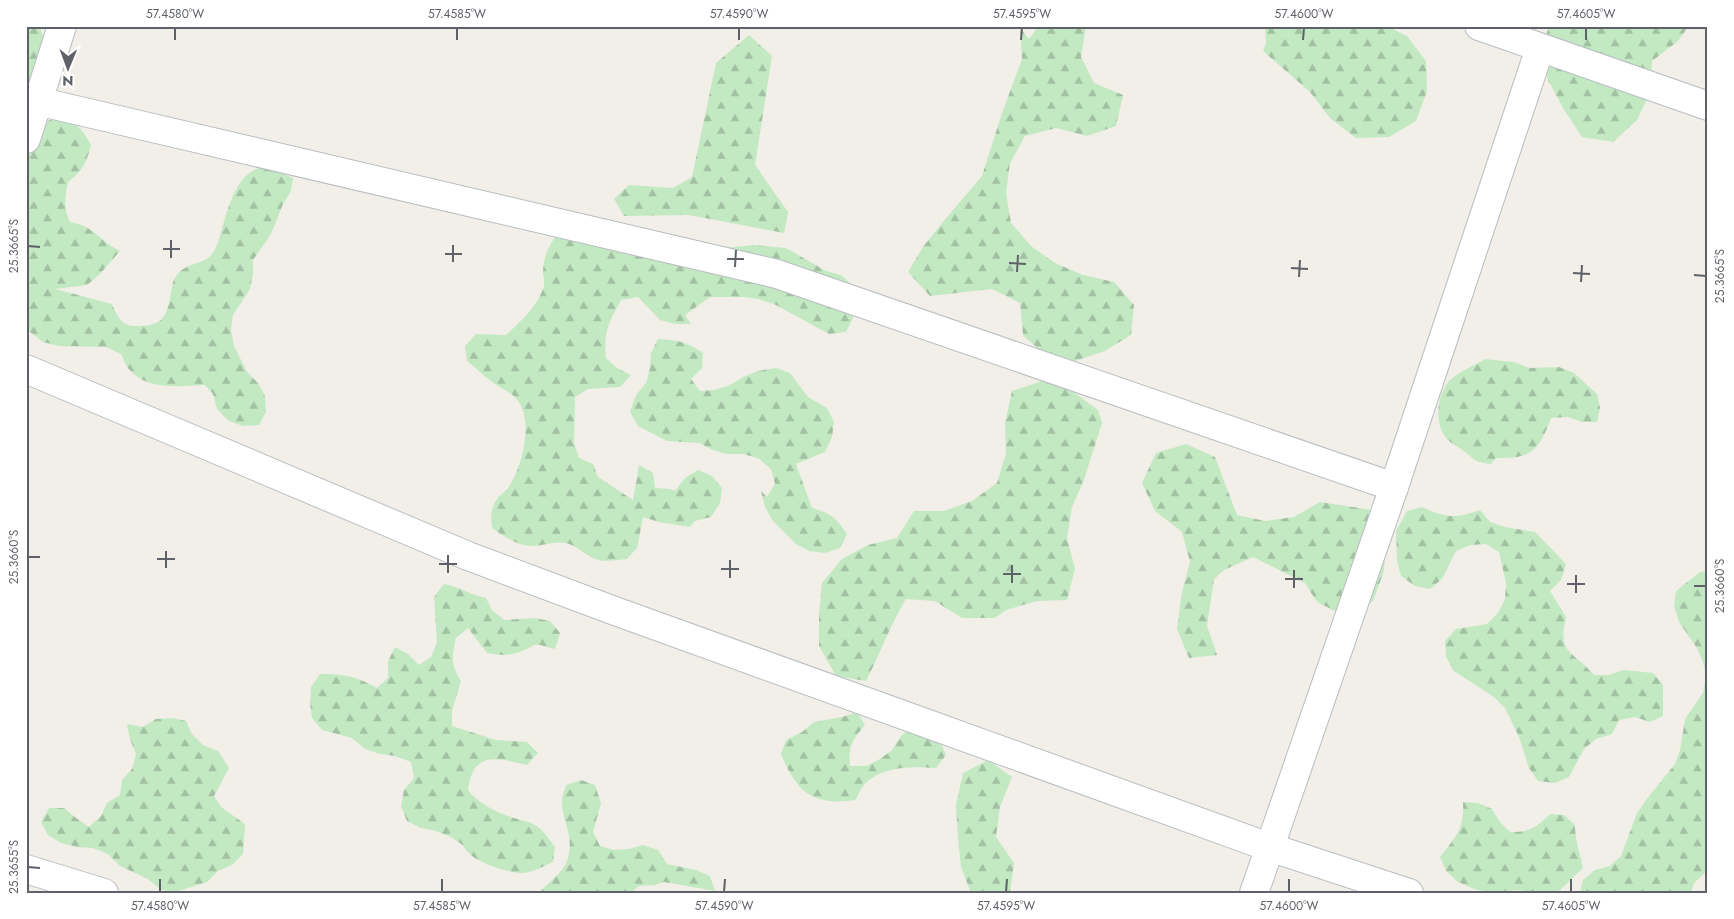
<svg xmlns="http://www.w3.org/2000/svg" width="1734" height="919" viewBox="0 0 1734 919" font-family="Jost,sans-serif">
<defs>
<pattern id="forest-firs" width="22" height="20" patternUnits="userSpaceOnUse" patternTransform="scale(1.25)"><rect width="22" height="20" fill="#c3e9c3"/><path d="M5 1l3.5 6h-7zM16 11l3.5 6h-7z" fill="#a2c0a2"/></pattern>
</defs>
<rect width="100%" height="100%" fill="#f1efe7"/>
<g fill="url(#forest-firs)">
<path d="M26,26H39L47,45L26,142Z"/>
<path d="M1039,26H1086L1081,57L1094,83L1123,95L1116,126L1087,136L1056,128L1025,136L1010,163L1006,193L1011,223L1031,246L1055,263L1083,275L1114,282L1134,305L1131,335L1105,351L1075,361L1046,356L1023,335L1020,303L992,289L930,296L908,272L923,247L942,223L982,176L1001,116L1022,59L1020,28L1029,39Z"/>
<path d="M1265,26H1387L1407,36L1426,61L1427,91L1416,121L1389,137L1356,138L1330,118L1310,92L1263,51L1266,43Z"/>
<path d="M1549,26H1689L1677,42L1652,61L1651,91L1637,120L1613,142L1582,137L1563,108L1548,80L1541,50Z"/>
<path d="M749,35L772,56L755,165L788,212L784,233L689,215L624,216L614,199L629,185L673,188L692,177L716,63Z"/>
<path d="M61,115C77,123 83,130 91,145C86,164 83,170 68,182C65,197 63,208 70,222C96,227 98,240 120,251L99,275L87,285L55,289L112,304C116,314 122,327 135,326C163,326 166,319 171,293C172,288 172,282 175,278C185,261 203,266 212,254C217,248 219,239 221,232C226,215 234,182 251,172C255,169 261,168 265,166L293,178L291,191L283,204L271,234L253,260V274L250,289L233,315L231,330L234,346L247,372L258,383L265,396L266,412L259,425L243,426L229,421L217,409L213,394L205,385C179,386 146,391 128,368C125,364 123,358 121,354L106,347L59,346L43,342L26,329V157L48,121Z"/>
<path d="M560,231L724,248L754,245L786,248L826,271L841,275L853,286V318L846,332L829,334L774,304L758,299L743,297H710L685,315L691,324H676L660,320L638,297L621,300C609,322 603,333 606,358L617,368L631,375L620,387L588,389L575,397L574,443L579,458L593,464L598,477L633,500L639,465L653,473L655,488L670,489L675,491L685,478L698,470L712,476L722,488L720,503L711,517L695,521L690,527L659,522L643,517L637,548L627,559C617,560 603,563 593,558C583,553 576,545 565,543C554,541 545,545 534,546C517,546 505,537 492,528C491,517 490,508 497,499C500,494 505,492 508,488C522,468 534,422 518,401C511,391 499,388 491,381C482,375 475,367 467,361L465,346L476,334L506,335C520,322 536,308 543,289C545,285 544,279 543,274C543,256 549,244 560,231Z"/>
<path d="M658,339C678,340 687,342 703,353L702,368L691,379L700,391L715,390L730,385L743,377L758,371L776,368L790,373L808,397L827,408L834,422L832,437L825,452L796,464L812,508C831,513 836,518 847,534L840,548L825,553L809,551L796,544L773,521L765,507L761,491L767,497L775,484L771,469L758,458L743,454H727L713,450L699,443L667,441L638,426L630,412L636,395L646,383L650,368L651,353Z"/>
<path d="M1485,359L1514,362L1529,368L1559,367L1574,373L1597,394L1600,408L1597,422H1582L1568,417L1551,418C1539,450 1532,459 1496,458L1491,464C1470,461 1477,460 1461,449C1457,446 1452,444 1448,440C1435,427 1436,401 1446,385C1454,373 1473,367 1485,359Z"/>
<path d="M1042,381L1072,391L1098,410L1102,423L1084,480L1072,507L1067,538L1075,569L1067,600L1037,601L1006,610L995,618H962L935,601L906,599C890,625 880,654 866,681L836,676L819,646V614L822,583L842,559L868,545L897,538L914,511H944L972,501L997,483L1006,453L1005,423L1012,391Z"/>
<path d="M1186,444L1215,457L1237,515L1265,521L1294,517L1320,502L1379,511L1386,541L1384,571L1373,601L1345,616L1317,602L1305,583L1253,557L1224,570L1214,579L1207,626L1217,655L1189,658L1177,629L1182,592L1190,562L1182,532L1155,511L1142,483L1156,453Z"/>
<path d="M1422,507C1447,518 1454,519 1480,510L1490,522L1505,527L1535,532L1566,564L1561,580L1550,591L1566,617C1557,655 1573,650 1594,675H1608L1624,670L1653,673L1663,685V716L1650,722L1635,717L1619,720L1612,734L1596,739L1584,749L1569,777L1555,783L1538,781L1529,768L1519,737L1505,708L1494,697L1454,671L1446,657L1445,641L1456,629L1487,624L1498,613L1505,599L1506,583L1499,552L1486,544L1471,545L1456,551L1442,579L1430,589L1415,586L1401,576L1397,561L1396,531L1407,511Z"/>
<path d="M1708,571V870L1694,883L1691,893H1580L1583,880L1595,870L1610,866L1621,856L1637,813L1646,800L1675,764L1680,750L1685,719L1703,693L1706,677L1703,662L1697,648L1679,622L1674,606L1676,591L1700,572Z"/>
<path d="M444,584C459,587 471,595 486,598L492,610L504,620L535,618L550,621L560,633L555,649L540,645H532L533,646C514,655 508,657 487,653L468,628L456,638C452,657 450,664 461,681L452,711V726L496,740L527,742L538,753L527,765C497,758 473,750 468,790C480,805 496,812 514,818C520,820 528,821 533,824C543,829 549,839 555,847L553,862C544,866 533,872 523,873C508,873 468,861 464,846L451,837L436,831L421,828L407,821L401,806L404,790L414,778L411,762L395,756L380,754L365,749L352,738L322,730L312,718L310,703L311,687L320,674C343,674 356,676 377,688L388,678V661L395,647L408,654L419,665L431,657L437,643L434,597Z"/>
<path d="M857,712L865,725C852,740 848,747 850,766H866L880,759L892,750L901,736L913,726L940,741L946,755L936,768C913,766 880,766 864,785C860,789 858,795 856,800C813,806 797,793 781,754L786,740L802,732L814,722L842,717Z"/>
<path d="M172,718L186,721L192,734L203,745L218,751L229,768L214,796L221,807L245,824L243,854L232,865L218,871L207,882L176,892L161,890L148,879L120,866L108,854L93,848L77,847L61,843L48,835L41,822L49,808H64L76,818L89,827L101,816L107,803L120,795L122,780L132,769L136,754L130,739L127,724L143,727L156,719Z"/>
<path d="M988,760L1012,777L1000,807L996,837L1014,863L1010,893H971L961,867L958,838L956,805L963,773Z"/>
<path d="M581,780L595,785L601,803L593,832L600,846L614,850L629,849L643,845L658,850L667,864L696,870L710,876L715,891L664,882L655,885L639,886L631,893H539C548,882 562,874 567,861C576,836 561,821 562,800C562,795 565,789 566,785Z"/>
<path d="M1463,802L1478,803L1492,809L1500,822L1510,832C1530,832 1536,828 1550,814L1564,815L1575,825C1575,840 1580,853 1583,868L1560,890L1547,893H1531L1520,890L1489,892L1474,889L1458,882L1446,871L1440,857C1457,835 1464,830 1463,802Z"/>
</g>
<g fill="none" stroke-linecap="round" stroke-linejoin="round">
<g stroke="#b9bcc1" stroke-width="30">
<g id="minor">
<path d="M1479,26L1708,106"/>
<path d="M37,101L777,274L1394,487"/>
<path d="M26,139L62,26"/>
<path d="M26,369L468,556L615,611L1269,847L1409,893"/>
<path d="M26,869L104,893"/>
<path d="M1254,893L1394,487L1540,48"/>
</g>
</g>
<use href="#minor" stroke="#fff" stroke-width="28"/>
</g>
<path fill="none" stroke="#5e6268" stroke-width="2" d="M175,40V28M457,40V28M739,40V28M1021,40L1022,28M1303,40L1304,28M1586,40V28M28,246L40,247M163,249H180M445,254H462M171,258V240M727,259H744M453,262V245M1009,263L1026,264M735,267L736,250M1291,268L1308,269M1017,272L1018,255M1573,273L1590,274M1694,275L1706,276M1299,277L1300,260M1581,282L1582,265M28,557H40M157,559H175M439,564H457M166,568V551M721,569H739M448,573V555M1003,574H1021M730,578V560M1285,579H1303M1012,583V565M1567,584H1585M1694,586H1706M1294,588V570M1576,593V575M28,867L40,868M160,892V879M442,892V879M724,892L725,879M1006,892L1007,879M1289,892V879M1571,892V879"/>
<rect width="1734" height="919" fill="none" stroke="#ffffff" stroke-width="55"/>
<g transform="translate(68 68) rotate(181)" stroke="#ffffff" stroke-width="4" paint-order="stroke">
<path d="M0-4L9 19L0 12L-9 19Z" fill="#5e6268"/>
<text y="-8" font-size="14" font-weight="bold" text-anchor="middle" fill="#5e6268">N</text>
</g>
<rect x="28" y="28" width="1678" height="864" fill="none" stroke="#5e6268" stroke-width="2"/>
<g font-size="12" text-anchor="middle" fill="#5e6268">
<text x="175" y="18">57.4580°W</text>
<text x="457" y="18">57.4585°W</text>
<text x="739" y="18">57.4590°W</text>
<text x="1022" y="18">57.4595°W</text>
<text x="1304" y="18">57.4600°W</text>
<text x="1586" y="18">57.4605°W</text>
<text transform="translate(14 246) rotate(-90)" y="4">25.3665°S</text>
<text transform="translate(1720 276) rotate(-90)" y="4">25.3665°S</text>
<text transform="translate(14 557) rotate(-90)" y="4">25.3660°S</text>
<text transform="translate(1720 586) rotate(-90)" y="4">25.3660°S</text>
<text transform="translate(14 867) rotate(-90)" y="4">25.3655°S</text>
<text x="160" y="910">57.4580°W</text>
<text x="442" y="910">57.4585°W</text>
<text x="724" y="910">57.4590°W</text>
<text x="1006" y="910">57.4595°W</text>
<text x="1289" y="910">57.4600°W</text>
<text x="1571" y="910">57.4605°W</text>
</g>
</svg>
